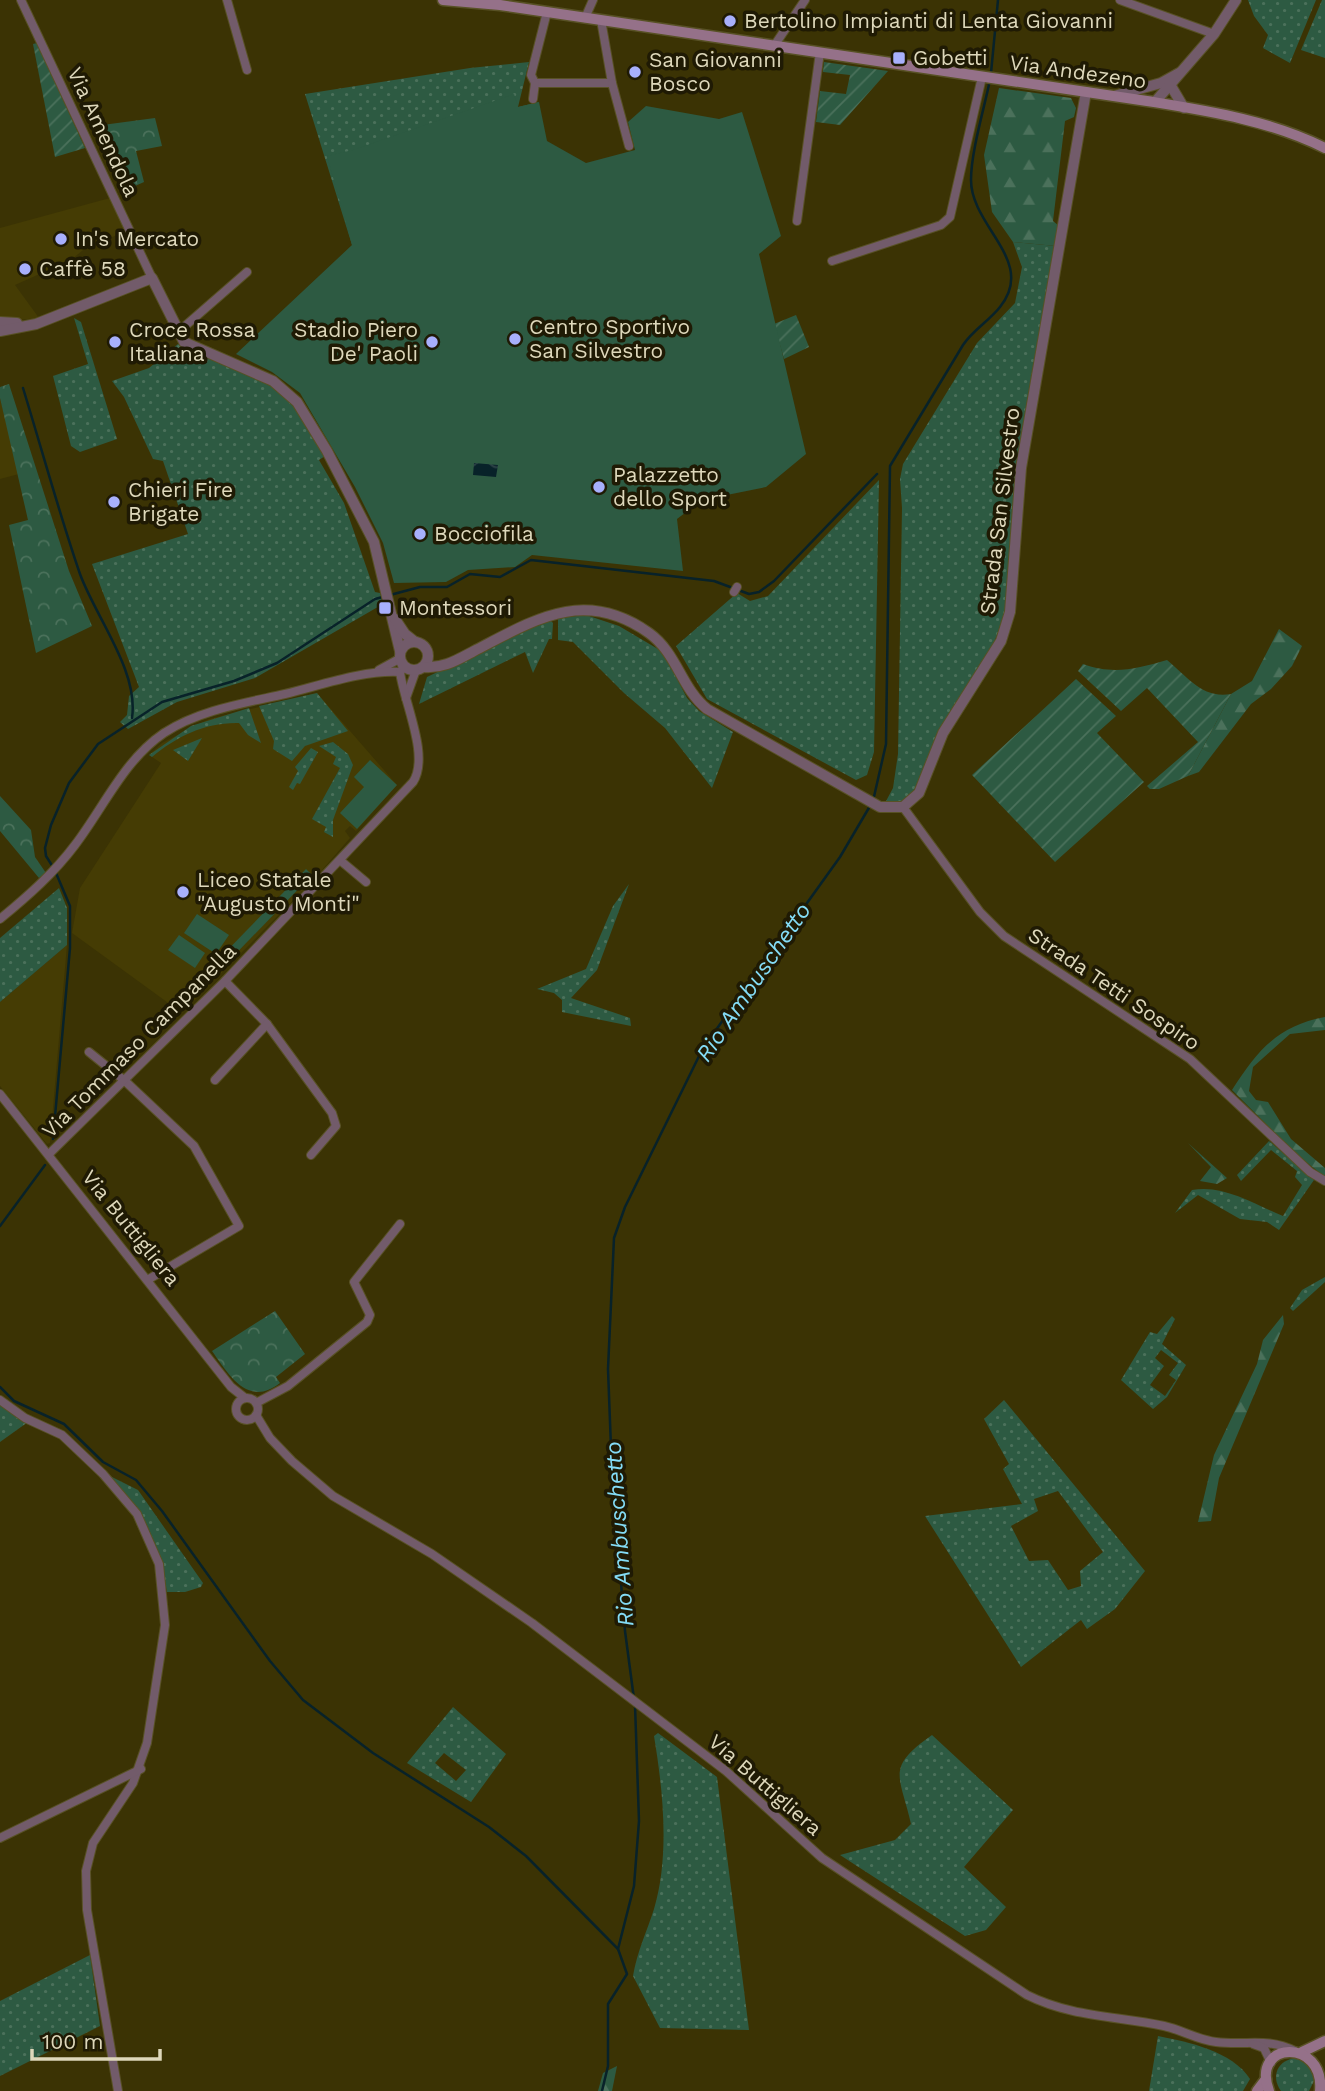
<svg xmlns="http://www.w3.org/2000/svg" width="1325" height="2091" viewBox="0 0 1325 2091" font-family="'Work Sans',sans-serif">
<defs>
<pattern id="grass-dots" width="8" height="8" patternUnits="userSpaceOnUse" patternTransform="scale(1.75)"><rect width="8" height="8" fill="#2d5a42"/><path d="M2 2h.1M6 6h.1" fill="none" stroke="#4b715b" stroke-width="1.8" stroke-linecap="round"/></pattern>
<pattern id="forest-firs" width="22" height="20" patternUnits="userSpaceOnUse" patternTransform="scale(1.75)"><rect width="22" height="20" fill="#2d5a42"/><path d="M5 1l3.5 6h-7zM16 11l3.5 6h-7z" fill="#4b715b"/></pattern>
<pattern id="park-crowns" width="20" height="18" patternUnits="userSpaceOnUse" patternTransform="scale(1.75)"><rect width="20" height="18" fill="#2d5a42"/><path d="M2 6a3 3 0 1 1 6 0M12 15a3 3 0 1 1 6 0" fill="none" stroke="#4b715b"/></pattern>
<pattern id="garden-furrows" width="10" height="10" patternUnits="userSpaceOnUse" patternTransform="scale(1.75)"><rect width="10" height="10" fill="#2d5a42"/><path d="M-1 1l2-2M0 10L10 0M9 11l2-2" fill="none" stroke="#4b715b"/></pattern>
<pattern id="water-waves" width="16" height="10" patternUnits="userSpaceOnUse" patternTransform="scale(1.75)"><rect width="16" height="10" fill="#082229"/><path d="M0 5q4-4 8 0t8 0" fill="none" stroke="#2c4146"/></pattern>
</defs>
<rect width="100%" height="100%" fill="#3b3304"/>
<g fill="#453c04">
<path d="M110,198L126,231L83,250L55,273L53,268L15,285L39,318L18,320L0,318V228Z"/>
<path d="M0,398L19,474L0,479Z"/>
<path d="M317,693L397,785L356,831L350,826L345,831L350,838L316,877L182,1013L72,933L80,888L161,763L149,755L162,743L209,719Z"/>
<path d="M67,945L50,1143L47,1144L0,1086V1002Z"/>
</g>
<g fill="url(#grass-dots)" fill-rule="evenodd">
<path d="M1248,0H1316L1290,63L1263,48L1268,35L1254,16Z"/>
<path d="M1322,0H1325V58L1301,50Z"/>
<path d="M529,62L518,107L539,102L352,245L305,94L470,68Z"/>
<path d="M1013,242L1056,246L1004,620L987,657L941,730L916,789L903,801L885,803L893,788L898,754L902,508L900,479L903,464L977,343L1015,303L1022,267Z"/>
<path d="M74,318L81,322L117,439L80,452L71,446L53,376L88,364Z"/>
<path d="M178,344L272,385L292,401L325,456L319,460L344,503L375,592L380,593L383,604L255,678L177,702L128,729L120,722L127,715L129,696L139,687L92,564L188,534L163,461L153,459L124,397L112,381L149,368Z"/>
<path d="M879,480L874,752L867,775L856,780L707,699L676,646L737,593L750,601L768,596Z"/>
<path d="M586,615L619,626L663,652L687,698L699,711L733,732L712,788L665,728L624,693L573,642L558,640V618Z"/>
<path d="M549,619L553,623L552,639H549L533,673L525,652L419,704L427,677Z"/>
<path d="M317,693L348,731L305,746L292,761L273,749L274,741L259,706Z"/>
<path d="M249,708L261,743L248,735L239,723C206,722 177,736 152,757L149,755L191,726Z"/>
<path d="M202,738L188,761L173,750Z"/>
<path d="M333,742L348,754L353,765L333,820V837L324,832L326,827L312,819L340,768L333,764L336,757L319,746Z"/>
<path d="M311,748L318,752L300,784L297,783L293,790L289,787L298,771L295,767Z"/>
<path d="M629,884L597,970L571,998L630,1018L631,1026L562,1012V1000L554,993L537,989L586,969L613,906Z"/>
<path d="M59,888L67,908V945L0,1002V938Z"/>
<path d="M1269,1141L1314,1180L1279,1230L1267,1222L1240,1219L1198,1195L1175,1213L1192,1190C1223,1184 1254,1204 1283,1216L1302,1185L1295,1177L1297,1171L1271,1150L1241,1181L1237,1175Z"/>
<path d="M1325,1277V1282L1293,1311L1290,1308L1302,1290Z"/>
<path d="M1172,1316L1175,1319L1162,1344L1186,1365L1167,1397L1153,1409L1121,1380L1150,1332L1157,1334ZM1161,1350L1178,1363L1169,1375L1176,1380L1165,1396L1150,1385L1164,1366L1155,1358Z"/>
<path d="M1004,1400L1145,1571L1115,1609L1087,1629L1081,1620L1021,1667L925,1516L1022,1504L1003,1469L1009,1464L984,1419ZM1058,1491L1103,1552L1080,1571L1081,1586L1068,1590L1048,1560L1029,1561L1011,1526L1038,1511L1034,1499Z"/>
<path d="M0,1403L28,1422L0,1442Z"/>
<path d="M110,1476L138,1490L203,1583L201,1587L185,1592H167C159,1545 138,1513 110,1476Z"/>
<path d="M453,1707L506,1754L471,1802L407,1763ZM444,1753L466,1770L456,1781L435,1763Z"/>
<path d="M658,1733L717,1777L749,2030L660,2028L633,1976C637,1952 647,1931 654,1909C670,1856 663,1790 654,1736Z"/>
<path d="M932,1735L1013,1810L964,1867L1006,1907L986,1930L965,1936L840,1855L895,1840L911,1824C900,1775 885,1768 932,1735Z"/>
<path d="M90,1955L100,2026L0,2076V2001Z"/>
<path d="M1158,2036C1188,2042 1232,2051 1250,2079L1243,2091H1149Z"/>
<path d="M1297,2058L1313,2069L1314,2081L1309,2091H1281C1270,2076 1278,2059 1297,2058Z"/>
</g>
<g fill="url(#forest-firs)">
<path d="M999,88L1071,98L1076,108L1074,117L1065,121L1053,221L1059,226L1056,246L1013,242L992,212L984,155Z"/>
<path d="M1279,629L1302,646L1292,666L1271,689L1251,704L1199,772L1188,776L1231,694L1252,681Z"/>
<path d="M1325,1017V1030L1290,1034L1253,1067L1249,1091L1256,1100L1268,1102L1291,1139L1325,1168V1177L1295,1153L1232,1090C1257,1051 1277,1026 1325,1017Z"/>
<path d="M1188,1143L1227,1178L1217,1184L1200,1181L1211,1167Z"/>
<path d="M1283,1315L1284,1324L1219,1478L1211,1521L1198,1522L1214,1455L1257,1364L1263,1340Z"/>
<path d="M617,2066L612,2091H598L603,2073Z"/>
</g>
<g fill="url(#park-crowns)">
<path d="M155,118L162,146L136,151L144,182L126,190L95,126Z"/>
<path d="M9,384L69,571L92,626L36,653L9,525L28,520L0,398V387Z"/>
<path d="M0,796L31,830L35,857L46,873L39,878L0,831Z"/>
<path d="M275,1311L305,1354L276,1377L280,1383C248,1408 229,1375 212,1351Z"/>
</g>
<g fill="url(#garden-furrows)">
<path d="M37,43L85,148L55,157L33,44Z"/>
<path d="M824,62L888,71L840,125L816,122L820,91L846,94L850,75L823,72Z"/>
<path d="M796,315L809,347L784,359L774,324Z"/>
<path d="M1167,660C1188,677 1202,699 1231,694L1188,776L1159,789H1150L1147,786L1198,742L1147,688L1121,711L1078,671L1083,664C1113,675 1136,669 1167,660Z"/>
<path d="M1076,679L1116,716L1097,733L1144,782L1055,862L972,775Z"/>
</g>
<g fill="#2d5a42">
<path d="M514,94L518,107L539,102L547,141L586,163L635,150L628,122L646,106L719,119L742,112L781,236L759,254L806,454L766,487L702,500L677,519L683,571L532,555L515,567L468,570L446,582L394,583L383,543L355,487L300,393L272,372L236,354L352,245L327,156L353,150Z"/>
<path d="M370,760L397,785L357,829L340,813L364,787L354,777Z"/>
<path d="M306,869L312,875L222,968L216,962Z"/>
<path d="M197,914L229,935L216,954L184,933Z"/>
<path d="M179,935L205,953L195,968L168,950Z"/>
</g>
<path fill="url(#water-waves)" d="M474,463L498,465L496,477L473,475Z"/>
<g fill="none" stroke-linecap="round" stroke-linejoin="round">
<g stroke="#082229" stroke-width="2.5">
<path d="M991,73L998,0"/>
<path d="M23,388C42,450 59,513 80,574C96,618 139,671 132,718"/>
<path d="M873,801L886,744L890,466L963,345C973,330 989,321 1000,307C1037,261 971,227 971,180C971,152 984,109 990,80"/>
<path d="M53,867L46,856L45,848L51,825L69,783L98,744L162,702L234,681L277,663L375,599L420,587H447L470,574L500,577L531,560L714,581L749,594L759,592L774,581L877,474"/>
<path d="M53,1139L70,948V906L56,873"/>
<path d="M0,1226L45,1165"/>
<path d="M0,1387L14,1401L64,1424L103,1462L136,1480L162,1511L270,1661L303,1700L373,1753L489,1827L526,1856L618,1949"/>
<path d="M634,1699L625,1631L612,1474L608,1369L614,1238L625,1207L703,1048L840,857L870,806"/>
<path d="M602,2091L608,2066V2004L627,1974L618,1949L634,1886L639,1821L635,1705"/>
</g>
<g stroke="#585125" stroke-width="10">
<g id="minor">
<path d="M21,0L152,278"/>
<path d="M227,0L247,70"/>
<path d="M1120,0L1214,34"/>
<path d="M547,12L531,75L535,83H612L601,20"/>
<path d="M585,18L593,0"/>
<path d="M774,46L805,0"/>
<path d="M612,83L629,146"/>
<path d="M533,99L535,83"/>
<path d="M797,221L820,52"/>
<path d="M832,261L941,225L950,217L982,77"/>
<path d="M177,333L247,272"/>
<path d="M734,592L737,587"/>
<path d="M379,670L399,659"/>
<path d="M406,698L416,670"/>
<path d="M903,807L980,912L1004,936L1190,1059L1310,1172L1325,1181"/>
<path d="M341,861L366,882"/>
<path d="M0,919C28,896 54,873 75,845C104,807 124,760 164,733C199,710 245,703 285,694C322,685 362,670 400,672L404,667"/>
<path d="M225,981L267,1024L332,1113L336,1126L311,1155"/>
<path d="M89,1052L125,1081L194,1146L239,1226L149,1279"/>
<path d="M215,1080L267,1024"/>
<path d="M0,1094L231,1387L245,1398"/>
<path d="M49,1154L225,981L413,782C430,756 404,703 400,672"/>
<circle cx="247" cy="1409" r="11"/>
<path d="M0,1400L25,1418L62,1435L103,1474L137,1514L159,1564L165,1625L147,1743L133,1783L93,1843L86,1871L87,1910L118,2091"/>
<path d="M256,1403L288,1386L367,1322L370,1315L354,1282L400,1224"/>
<path d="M256,1415L270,1438L292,1461L333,1496L432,1554L532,1623L726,1771L822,1858L1027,1995C1071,2017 1116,2016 1164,2026C1182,2030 1198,2040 1216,2042C1247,2046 1266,2037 1295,2051"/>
<path d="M0,1838L141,1769"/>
<path d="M1253,2044L1264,2048L1271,2063"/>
</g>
</g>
<g stroke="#585125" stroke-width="12">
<g id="tertiary">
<path d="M1171,86L1184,108"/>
<path d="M1114,96L1161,83L1179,73"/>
<path d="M1155,102L1214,34L1236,0"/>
<path d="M0,322L17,323"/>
<path d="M0,331L36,324L152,278L184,342L273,381L297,402L327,451L374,542L400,651"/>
<path d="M395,619L405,634L415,642"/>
<circle cx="414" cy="656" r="14"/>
<path d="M423,667C443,669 457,660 474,651C534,620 584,587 649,633C677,653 681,688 707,709L880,807H903L919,793L943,733L1001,641L1010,612L1021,468L1086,92"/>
</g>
</g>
<g stroke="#585125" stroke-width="13">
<g id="secondary">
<path d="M443,0L500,5L1147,101C1208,111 1269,120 1325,148"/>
<path d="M1302,2052L1325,2041"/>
<path d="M1257,2091L1266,2079"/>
<path d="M1269,2091C1250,2040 1325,2038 1320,2091"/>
</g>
</g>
<use href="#minor" stroke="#725b6a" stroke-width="8"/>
<use href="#tertiary" stroke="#725b6a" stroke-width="10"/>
<use href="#secondary" stroke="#957189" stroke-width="10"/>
</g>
<g fill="#a8b0fc" stroke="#1f1a04" stroke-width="2.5">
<circle cx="730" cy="21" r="7"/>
<rect x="892" y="51" width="14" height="14" rx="3.5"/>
<circle cx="635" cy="72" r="7"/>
<circle cx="61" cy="239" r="7"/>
<circle cx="25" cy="269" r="7"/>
<circle cx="515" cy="339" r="7"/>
<circle cx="115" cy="342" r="7"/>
<circle cx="432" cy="342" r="7"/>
<circle cx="599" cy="487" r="7"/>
<circle cx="114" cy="502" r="7"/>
<circle cx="420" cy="534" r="7"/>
<rect x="378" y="601" width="14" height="14" rx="3.5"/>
<circle cx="183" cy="892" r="7"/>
</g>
<g text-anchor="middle" stroke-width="7" stroke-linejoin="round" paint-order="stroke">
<g font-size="21" fill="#ded8bb" stroke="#1f1a04" text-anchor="start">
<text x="744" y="28">Bertolino Impianti di Lenta Giovanni</text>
<text x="913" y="65">Gobetti</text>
<text x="649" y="67">San Giovanni<tspan x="649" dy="24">Bosco</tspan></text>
<text x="75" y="246">In's Mercato</text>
<text x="39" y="276">Caffè 58</text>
<text x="529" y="334">Centro Sportivo<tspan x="529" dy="24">San Silvestro</tspan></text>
<text x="129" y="337">Croce Rossa<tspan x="129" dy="24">Italiana</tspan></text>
<text x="418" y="337" text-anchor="end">Stadio Piero<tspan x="418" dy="24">De' Paoli</tspan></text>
<text x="613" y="482">Palazzetto<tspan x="613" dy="24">dello Sport</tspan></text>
<text x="128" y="497">Chieri Fire<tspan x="128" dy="24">Brigate</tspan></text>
<text x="434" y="541">Bocciofila</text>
<text x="399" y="615">Montessori</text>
<text x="197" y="887">Liceo Statale<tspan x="197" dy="24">"Augusto Monti"</tspan></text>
</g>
<g font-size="21" fill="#ded8bb" stroke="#1f1a04">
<text transform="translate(1078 72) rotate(8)" y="7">Via Andezeno</text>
<text transform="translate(103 132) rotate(65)" y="7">Via Amendola</text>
<text transform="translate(1000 511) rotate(-83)" y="7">Strada San Silvestro</text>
<text transform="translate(1114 989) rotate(34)" y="7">Strada Tetti Sospiro</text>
<text transform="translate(139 1041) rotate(-45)" y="7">Via Tommaso Campanella</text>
<text transform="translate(131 1228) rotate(51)" y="7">Via Buttigliera</text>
<text transform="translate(765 1785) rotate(41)" y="7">Via Buttigliera</text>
</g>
<g font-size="23" font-style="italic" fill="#84dcf6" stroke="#1f1a04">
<text transform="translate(753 982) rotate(-56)" y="8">Rio Ambuschetto</text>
<text transform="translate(619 1534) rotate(-94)" y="8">Rio Ambuschetto</text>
</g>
</g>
<path d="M32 2049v10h128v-10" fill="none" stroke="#ded8bb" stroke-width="3.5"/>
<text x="42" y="2049" font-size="21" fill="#ded8bb" stroke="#1f1a04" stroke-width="5" paint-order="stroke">100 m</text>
</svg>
